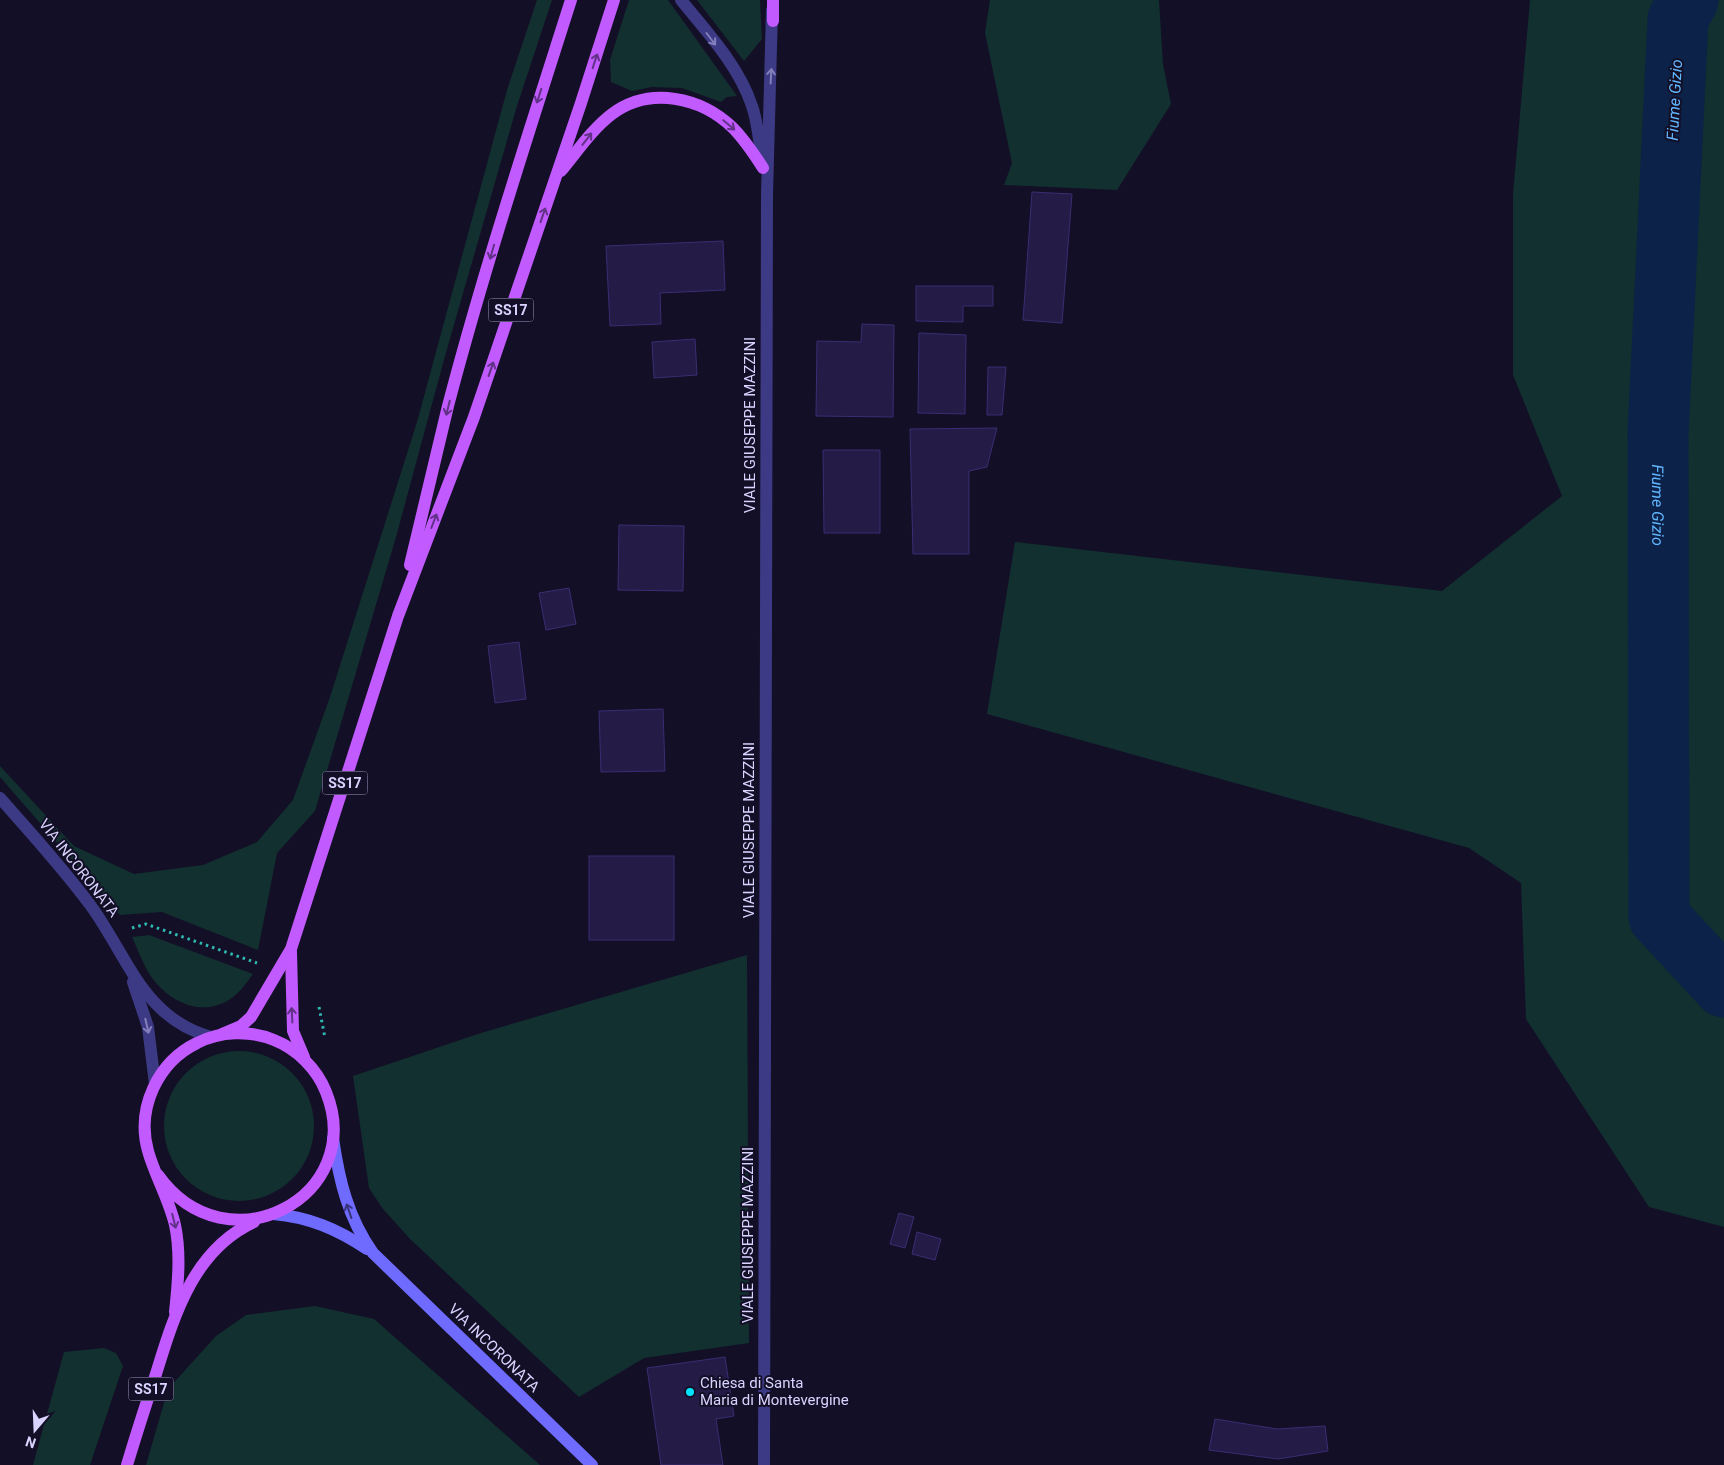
<svg xmlns="http://www.w3.org/2000/svg" width="1724" height="1465" viewBox="0 0 1724 1465" font-family="Roboto,sans-serif">
<rect width="100%" height="100%" fill="#130f26"/>
<g fill="#12302f">
<path d="M537,0H552L517,106L445,356L396,537L315,811L277,853L258,950L162,912L120,915L0,777V766L74,846L134,874L203,865L257,842L293,800L330,697L417,422L507,90Z"/>
<path d="M629,0H668L737,96L727,97L721,102L682,88L652,87L632,91L611,82L610,60Z"/>
<path d="M697,0H760L762,39L744,61Z"/>
<path d="M990,0H1159L1163,64L1171,104L1117,190L1004,185L1012,163L985,33Z"/>
<path d="M1530,0H1724V1227L1649,1207L1526,1019L1521,883L1469,848L987,714L1015,542L1442,591L1562,496L1513,375V194Z"/>
<path d="M149,935L253,974C247,982 241,991 233,997C204,1019 169,1003 150,975C143,964 138,950 132,937Z"/>
<path d="M747,955L749,1343L644,1358L579,1397L410,1239L383,1209L369,1188L353,1076L481,1033Z"/>
<circle cx="239" cy="1126" r="75"/>
<path d="M315,1306L374,1319L540,1465H146L168,1389L216,1336L246,1315Z"/>
<path d="M104,1348L116,1353L123,1366L90,1465H33L64,1352Z"/>
</g>
<g fill="none" stroke-linecap="round" stroke-linejoin="round">
<path stroke="#0c2248" stroke-width="61" id="s1" d="M1688,0L1678,19L1658,434L1659,917L1724,987"/>
</g>
<g fill="#241b47" stroke="#3b2d73">
<path d="M1032,192L1072,194L1062,323L1023,320Z"/>
<path d="M723,241L725,290L660,293L661,324L610,326L606,246Z"/>
<path d="M916,286H993V306H963V322L916,321Z"/>
<path d="M862,324L894,325L893,417L816,416L817,341L861,342Z"/>
<path d="M919,333L966,335L965,414L918,413Z"/>
<path d="M695,339L697,375L654,378L652,342Z"/>
<path d="M988,367H1006L1002,415H987Z"/>
<path d="M997,428L987,467L969,471V554H913L910,429Z"/>
<path d="M823,450H880V533H824Z"/>
<path d="M619,525L684,526L683,591L618,590Z"/>
<path d="M569,588L576,624L546,630L539,593Z"/>
<path d="M519,642L526,699L495,703L488,646Z"/>
<path d="M663,709L665,771L601,772L599,711Z"/>
<rect x="589" y="856" width="85" height="84"/>
<path d="M899,1213L914,1217L905,1248L890,1244Z"/>
<path d="M917,1232L941,1239L935,1260L912,1254Z"/>
<path d="M725,1357L734,1416L716,1419L723,1465H661L647,1368Z"/>
<path d="M1215,1419L1277,1429L1325,1426L1328,1451L1278,1459L1209,1450Z"/>
</g>
<g fill="none" stroke-linecap="round" stroke-linejoin="round">
<g stroke="#2fb8b0" stroke-width="3" stroke-dasharray="2.5 4" stroke-linecap="butt">
<path d="M132,928L146,924L257,963"/>
<path d="M319,1007L325,1038"/>
</g>
<g stroke="#3d3a85" stroke-width="12">
<path d="M681,0C707,32 739,66 752,106C758,123 759,142 762,160"/>
<path d="M0,798C31,833 63,868 91,906C128,957 143,1018 211,1037"/>
<path d="M133,982L148,1027L155,1084"/>
<path d="M764,1465L767,195L772,10"/>
</g>
<g stroke="#6f6bff" stroke-width="12">
<path d="M333,1138C339,1180 348,1218 373,1253L592,1465"/>
<path d="M273,1214C309,1217 337,1229 367,1249"/>
</g>
<g stroke="#c25bff" stroke-width="12">
<path d="M773,0V21"/>
<path d="M561,171C577,152 592,129 612,114C650,86 701,97 733,128C745,140 754,154 763,168"/>
<path d="M410,565C423,512 435,459 448,406C484,269 528,135 571,0"/>
<path d="M291,952L293,1031L304,1057"/>
<path d="M222,1034L241,1026L251,1017L291,949L398,616L474,417L581,103L614,0"/>
<path d="M158,1175C227,1272 368,1196 326,1092C317,1069 297,1049 274,1040C250,1030 220,1031 197,1043C158,1062 136,1108 148,1151C155,1176 169,1199 175,1225C181,1253 178,1284 175,1312"/>
<path d="M127,1465C136,1435 146,1404 156,1374C174,1316 193,1250 254,1222"/>
</g>
</g>
<defs><path id="oneway-shaft" d="M-6 0H5M1.5-3L5.5 0L1.5 3" fill="none" stroke-width="1.6" stroke-linecap="round" stroke-linejoin="round" transform="scale(1.25)"/></defs>
<g stroke="#837fbc">
<use href="#oneway-shaft" transform="translate(711 39) rotate(53)"/>
<use href="#oneway-shaft" transform="translate(771 76) rotate(-87)"/>
<use href="#oneway-shaft" transform="translate(147 1026) rotate(77)"/>
</g>
<g stroke="#623188">
<use href="#oneway-shaft" transform="translate(595 61) rotate(-72)"/>
<use href="#oneway-shaft" transform="translate(539 96) rotate(108)"/>
<use href="#oneway-shaft" transform="translate(729 125) rotate(40)"/>
<use href="#oneway-shaft" transform="translate(587 139) rotate(-52)"/>
<use href="#oneway-shaft" transform="translate(543 215) rotate(-71)"/>
<use href="#oneway-shaft" transform="translate(492 252) rotate(106)"/>
<use href="#oneway-shaft" transform="translate(491 369) rotate(-71)"/>
<use href="#oneway-shaft" transform="translate(448 408) rotate(104)"/>
<use href="#oneway-shaft" transform="translate(434 521) rotate(-69)"/>
<use href="#oneway-shaft" transform="translate(292 1015) rotate(-93)"/>
<use href="#oneway-shaft" transform="translate(174 1221) rotate(76)"/>
</g>
<use stroke="#38347d" href="#oneway-shaft" transform="translate(349 1211) rotate(-109)"/>
<circle fill="#00e5ff" stroke="#130f26" stroke-width="2" cx="690" cy="1392" r="5"/>
<g text-anchor="middle" stroke-width="4" stroke-linejoin="round" paint-order="stroke">
<g fill="#130f26" stroke="#9e99be" stroke-width="1">
<rect x="488.5" y="298.5" width="45" height="23" rx="4"/>
<rect x="322.5" y="771.5" width="45" height="23" rx="4"/>
<rect x="128.5" y="1377.5" width="45" height="23" rx="4"/>
</g>
<g font-size="14" font-weight="bold" fill="#d9d4ff">
<text x="511" y="315">SS17</text>
<text x="345" y="788">SS17</text>
<text x="151" y="1394">SS17</text>
</g>
<g font-size="15" fill="#d9d4ff" stroke="#130f26">
<text transform="translate(750 425) rotate(-90)" y="5">VIALE GIUSEPPE MAZZINI</text>
<text transform="translate(749 830) rotate(-90)" y="5">VIALE GIUSEPPE MAZZINI</text>
<text transform="translate(79 868) rotate(52)" y="5">VIA INCORONATA</text>
<text transform="translate(748 1235) rotate(-90)" y="5">VIALE GIUSEPPE MAZZINI</text>
<text transform="translate(494 1348) rotate(44)" y="5">VIA INCORONATA</text>
</g>
<g font-size="15" fill="#d9d4ff" stroke="#130f26" text-anchor="start">
<text x="700" y="1388">Chiesa di Santa<tspan x="700" dy="17">Maria di Montevergine</tspan></text>
</g>
<g font-size="16" font-style="italic" fill="#62b6ff" stroke="#130f26">
<text transform="translate(1674 100) rotate(-87)" y="6">Fiume Gizio</text>
<text dy="6" stroke="none"><textPath href="#s1" startOffset="508">Fiume Gizio</textPath></text>
</g>
</g>
<g transform="translate(35 1430) rotate(199)" stroke="#130f26" stroke-width="4" paint-order="stroke">
<path d="M0-4L9 19L0 12L-9 19Z" fill="#d9d4ff"/>
<text y="-8" font-size="14" font-weight="bold" text-anchor="middle" fill="#d9d4ff">N</text>
</g>
</svg>
